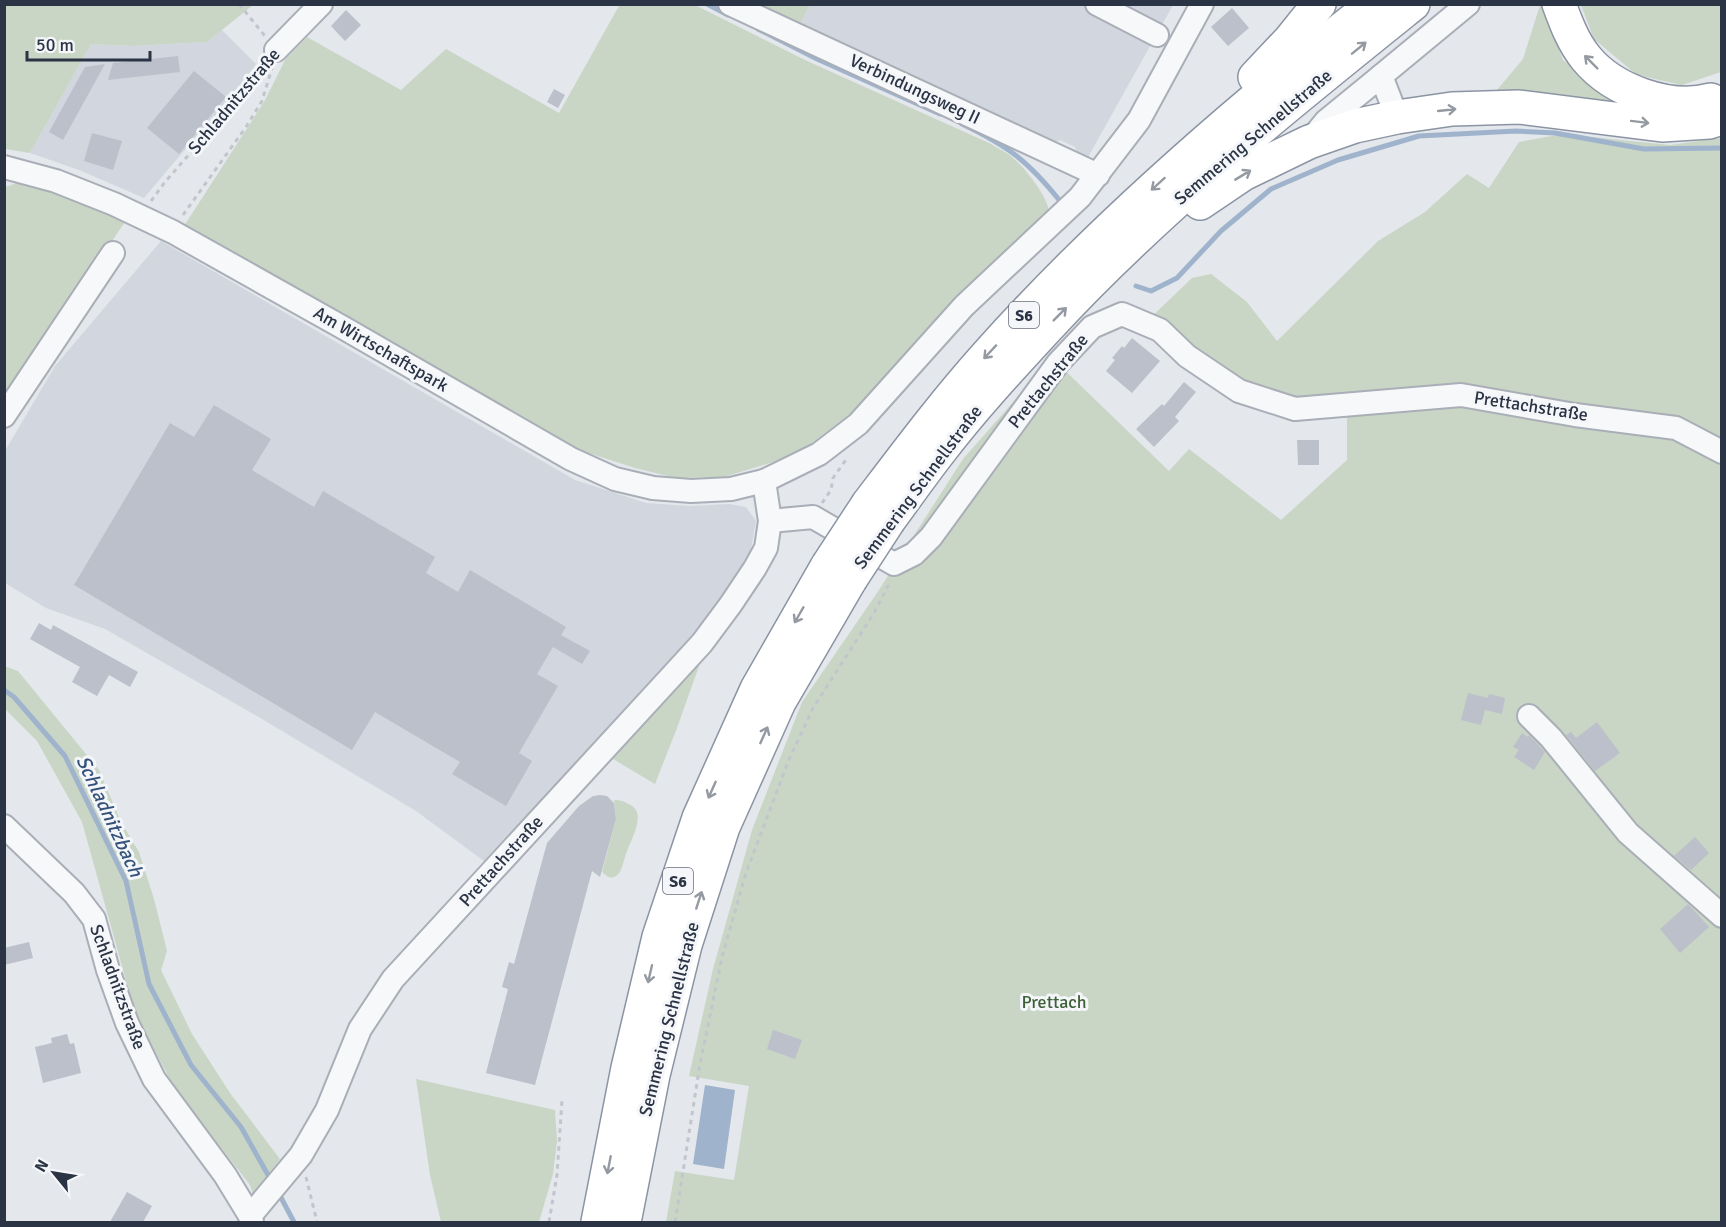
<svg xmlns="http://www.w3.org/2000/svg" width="1726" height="1227" viewBox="0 0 1726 1227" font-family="Signika,sans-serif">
<rect width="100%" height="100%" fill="#e4e7ec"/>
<g fill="#d2d6de">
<path d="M810,5H1173L1087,159L1077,154L1075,147L1060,140L1049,146L797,30Z"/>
<path d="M222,30L256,64L242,85L176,160L144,198L79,170L30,153L91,44L133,46L207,42Z"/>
<path d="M161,241L575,480L646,503L689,506L729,504L746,507L756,521L751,549L731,587L685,643L488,864L416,811L257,716L105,629L46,608L5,583V451L55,366Z"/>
</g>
<g fill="#c9d6c5">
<path d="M620,4L695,5L805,60L989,143C997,148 1007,152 1014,159C1026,169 1047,196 1049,211L1023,234L928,331L863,404L796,455L724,477L676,478L635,468L579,450L184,226L264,102L285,60L307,37L401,90L446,49L559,113Z"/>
<path d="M4,5L5,4L253,5L207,42L133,46L91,44L30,153L5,149Z"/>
<path d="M738,5H810L797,30Z"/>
<path d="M1540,5H1542L1563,60L1622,107L1564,96L1497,90L1523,59Z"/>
<path d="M1581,5H1721V72L1682,85L1637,75L1594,39Z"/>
<path d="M1563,134L1670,145L1721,138V1222H666L675,1171L734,1180L749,1086L689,1076L713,969L752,830L802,702L877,593L963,459L1052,358L1169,471L1189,449L1281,520L1347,460V406L1239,391L1145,323L1192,278L1211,274L1247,302L1277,341L1378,241L1425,212L1467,174L1489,188L1519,142Z"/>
<path d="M17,183L48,190L84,201L124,223L5,405V187Z"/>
<path d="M696,663L699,666L677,728L655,784L613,759Z"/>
<path d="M4,666L18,671L99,770L121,822L139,852L154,899L167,951L161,970L192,1034L230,1093L280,1159L253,1194L250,1185L174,1087L135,1013L82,822L37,741L5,709Z"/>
<path d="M614,800C622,800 625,802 632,806C647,815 629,843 625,857C623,863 621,875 614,877C609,879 606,875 602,872L616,819Z"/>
<path d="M416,1079L555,1110L557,1141L553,1174L539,1222H441L430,1175Z"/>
</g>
<path fill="#9fb4cc" d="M705,1085L735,1090L724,1169L693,1164Z"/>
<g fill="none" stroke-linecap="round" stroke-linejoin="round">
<g stroke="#9fb4cc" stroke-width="5">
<path d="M707,4L728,15"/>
<path d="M758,29L817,59L940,114"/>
<path d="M962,124C1008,146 1028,161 1060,201"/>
<path d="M1136,286L1151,291L1177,278L1221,231L1271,189L1338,160L1419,136L1516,131L1555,133L1644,149L1722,148"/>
<path d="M4,690L14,697L65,756L126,881L149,984L191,1065L241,1127L272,1182"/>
<path d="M278,1192L294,1222"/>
</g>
</g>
<g fill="#bbc0ca">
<path d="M1232,8L1249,28L1228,46L1211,27Z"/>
<path d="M346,10L361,25L345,41L331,26Z"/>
<path d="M178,56L180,72L108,80L113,63Z"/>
<path d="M105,64L63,140L49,132L85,67Z"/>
<path d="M194,71L226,97L179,154L147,128Z"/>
<path d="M554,89L565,95L558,108L547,102Z"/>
<path d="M92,133L122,141L113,170L84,161Z"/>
<path d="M1132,338L1160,361L1132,393L1106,371L1115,360L1112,358L1122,346L1124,348Z"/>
<path d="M1184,382L1196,392L1175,417L1179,421L1154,447L1136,429L1162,404L1164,406Z"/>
<path d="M214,405L271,439L252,470L314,507L323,491L435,557L426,573L458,592L470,570L566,627L561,635L590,651L582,664L553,647L537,674L558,686L519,753L532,761L506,806L452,774L460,762L375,712L352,750L74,585L170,423L194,437Z"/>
<path d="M1297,440H1319V465H1298Z"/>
<path d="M39,623L51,630L53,625L138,672L130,687L109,675L97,696L72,682L80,667L30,639Z"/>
<path d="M1468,693L1488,698L1489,694L1505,698L1502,714L1485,710L1481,725L1461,720Z"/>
<path d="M1597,722L1620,753L1595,771L1566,735L1571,732L1576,738Z"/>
<path d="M1522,733L1528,737L1529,735L1545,752L1534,770L1514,757L1519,750L1513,747Z"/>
<path d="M600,795L607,796L614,803L616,819L600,877L592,871L535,1085L486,1073L508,989L502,987L509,962L514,964L547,843L579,806L593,796Z"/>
<path d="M1695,837L1709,853L1691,870L1674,856Z"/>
<path d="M1688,904L1709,927L1680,953L1660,929Z"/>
<path d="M29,942L33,958L4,965V948Z"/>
<path d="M773,1030L802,1040L795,1059L767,1049Z"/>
<path d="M67,1034L70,1044L74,1043L81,1073L43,1083L35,1047L52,1043L51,1038Z"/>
<path d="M127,1192L152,1206L143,1222H110Z"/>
</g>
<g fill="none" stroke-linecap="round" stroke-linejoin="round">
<g stroke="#a9aeb7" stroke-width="26">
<g id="minor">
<path d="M730,4L1098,175"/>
<path d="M1097,4L1157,35"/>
<path d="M276,50L321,4"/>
<path d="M1381,76L1468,4"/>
<path d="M1312,138L1326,121L1381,76L1397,117"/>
<path d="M4,167L56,181L114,204L173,232L342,327L571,459L615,479L653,488L691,491L731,489L764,481L819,454L858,424L964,306L1080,197L1139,120L1202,4"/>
<path d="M4,416L113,253"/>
<path d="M770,521L813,517L894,564L914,554L931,537L1058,363L1092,327L1122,314L1160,330L1187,356L1239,391L1295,409L1461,395L1575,415L1676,428L1722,452"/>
<path d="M1529,716L1551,738L1628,833L1722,916"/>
<path d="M4,826L74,893L94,919L108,970L127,1023L154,1079L225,1175L250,1216L252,1222"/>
<path d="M250,1216L301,1155L327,1110L360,1029L393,979L669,679L702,643L731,604L755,568L766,548L770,521L764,481"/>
</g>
</g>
<g stroke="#8b94a3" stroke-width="36">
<g id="highway">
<path d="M1559,4C1566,23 1573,42 1586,58C1613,91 1670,111 1711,100"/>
<path d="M1255,77L1290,40L1319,4"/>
<path d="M1200,203L1243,174L1309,142L1355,126L1397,117L1452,109L1519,107L1662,125L1709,122L1722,118"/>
<path d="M868,504C906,454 944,403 987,355C1069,263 1161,178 1256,98C1294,66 1334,36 1373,4"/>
<path d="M889,520C906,497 922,474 940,451C973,408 1010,368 1047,328C1158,208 1286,106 1413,4"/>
<path d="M598,1222L628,1068L659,937L699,818L757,689L828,565"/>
<path d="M624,1222L653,1075L685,945L723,827L779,702L850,580"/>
</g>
</g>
<g stroke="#c2c5cb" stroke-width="3" stroke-dasharray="4.5 4.5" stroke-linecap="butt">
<path d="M239,4L265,36"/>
<path d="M151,201L165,182L220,119L265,64"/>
<path d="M183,215L246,127L262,101L272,68"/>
<path d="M822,503L831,490L833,478L848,457"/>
<path d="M306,1177L317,1222"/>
<path d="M549,1222L557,1175L562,1100"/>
<path d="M675,1222L700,1064L722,957L746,873L788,762L813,708L874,613L888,586L890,580"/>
</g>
<use href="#minor" stroke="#f7f8fa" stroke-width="22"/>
<use href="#highway" stroke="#fff" stroke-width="33"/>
<g stroke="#8b94a3" stroke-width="36" stroke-linecap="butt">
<g id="highway-bridge">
<path d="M828,565L868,504"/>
<path d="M850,580L889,520"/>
</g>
</g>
<use href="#highway-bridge" stroke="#fff" stroke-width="33"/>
</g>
<defs><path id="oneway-shaft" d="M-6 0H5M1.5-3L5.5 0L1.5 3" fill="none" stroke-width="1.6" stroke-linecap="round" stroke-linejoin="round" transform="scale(1.5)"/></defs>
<g stroke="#959aa2">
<use href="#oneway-shaft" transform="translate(1359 48) rotate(-39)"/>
<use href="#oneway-shaft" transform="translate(1591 62) rotate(-135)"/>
<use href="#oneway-shaft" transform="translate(1447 110) rotate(-6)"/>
<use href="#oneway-shaft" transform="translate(1640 122) rotate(7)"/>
<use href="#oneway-shaft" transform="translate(1243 175) rotate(-31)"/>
<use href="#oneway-shaft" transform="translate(1158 184) rotate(138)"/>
<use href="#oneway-shaft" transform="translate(1060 314) rotate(-45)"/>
<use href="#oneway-shaft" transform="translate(990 352) rotate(133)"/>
<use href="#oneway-shaft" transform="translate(799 615) rotate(120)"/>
<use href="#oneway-shaft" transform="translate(764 735) rotate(-66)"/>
<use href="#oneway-shaft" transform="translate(712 790) rotate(114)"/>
<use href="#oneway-shaft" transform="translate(699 900) rotate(-72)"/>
<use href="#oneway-shaft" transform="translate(650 974) rotate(103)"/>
<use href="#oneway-shaft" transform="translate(609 1165) rotate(101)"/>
</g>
<g text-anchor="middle" stroke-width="6" stroke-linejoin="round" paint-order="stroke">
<g fill="#f4f6f9" stroke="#676e7b" stroke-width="1.5">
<rect x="1009" y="302" width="30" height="26" rx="4.5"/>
<rect x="663" y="868" width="30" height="26" rx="4.5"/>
</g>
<g font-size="16" font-weight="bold" fill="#2b3445">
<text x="1024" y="321">S6</text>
<text x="678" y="887">S6</text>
</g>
<g font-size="18" fill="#2b3445" stroke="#f4f6f9">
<text transform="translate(915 89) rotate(25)" y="6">Verbindungsweg II</text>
<text transform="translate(234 101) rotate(-50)" y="6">Schladnitzstraße</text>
<text transform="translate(1253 137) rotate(-40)" y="6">Semmering Schnellstraße</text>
<text transform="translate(381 349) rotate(30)" y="6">Am Wirtschaftspark</text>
<text transform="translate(1048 381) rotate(-51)" y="6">Prettachstraße</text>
<text transform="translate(1531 406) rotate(9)" y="6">Prettachstraße</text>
<text transform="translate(918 487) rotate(-53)" y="6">Semmering Schnellstraße</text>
<text transform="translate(501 861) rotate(-48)" y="6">Prettachstraße</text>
<text transform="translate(118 987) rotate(70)" y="6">Schladnitzstraße</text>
<text transform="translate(669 1019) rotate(-76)" y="6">Semmering Schnellstraße</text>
</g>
<g font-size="18" fill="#3f6138" stroke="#f4f6f9">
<text x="1054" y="1008">Prettach</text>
</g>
<g font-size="20" font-style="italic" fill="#34527a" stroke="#f4f6f9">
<text transform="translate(110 816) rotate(65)" y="7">Schladnitzbach</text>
</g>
</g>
<rect width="1726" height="1227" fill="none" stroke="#2b3445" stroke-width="12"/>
<g transform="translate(54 1173) rotate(300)" stroke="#f4f6f9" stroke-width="4.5" paint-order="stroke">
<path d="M0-4.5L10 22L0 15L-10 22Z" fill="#2b3445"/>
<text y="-9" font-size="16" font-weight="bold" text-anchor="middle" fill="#2b3445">N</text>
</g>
<path d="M27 51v9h123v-9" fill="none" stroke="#2b3445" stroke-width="3"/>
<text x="36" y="51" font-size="18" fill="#2b3445" stroke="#f4f6f9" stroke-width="4.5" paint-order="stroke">50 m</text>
</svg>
